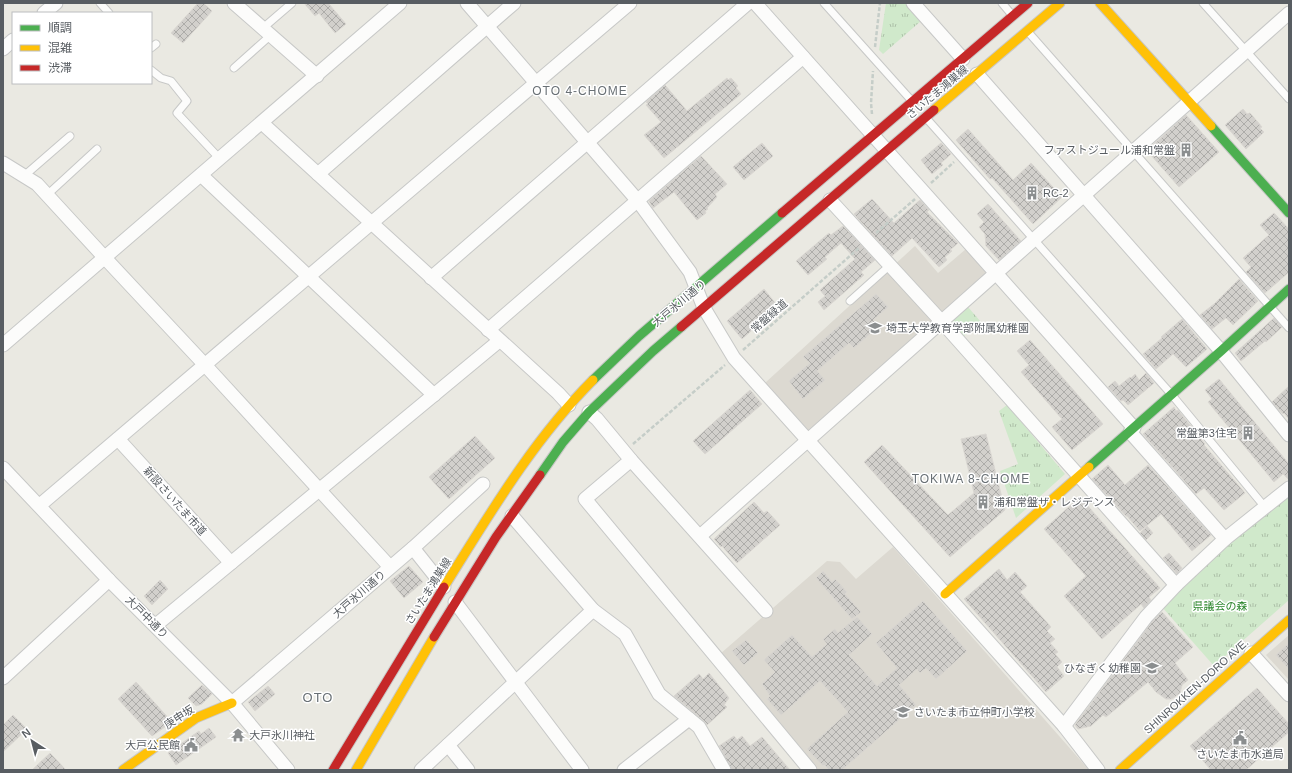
<svg xmlns="http://www.w3.org/2000/svg" width="1292" height="773" viewBox="0 0 1292 773" font-family="Helvetica,'Noto Sans JP',sans-serif">
<defs>
<pattern id="park-tufts" width="24" height="20" patternUnits="userSpaceOnUse"><rect width="24" height="20" fill="#d0e9cb"/><path d="M3 7l-1-3M5 7V3M7 7l1-3M15 17l-1-3M17 17v-4M19 17l1-3" fill="none" stroke="#acc0a8"/></pattern>
<pattern id="building-cross-hatch" width="8" height="8" patternUnits="userSpaceOnUse"><rect width="8" height="8" fill="#d2d0cc"/><path d="M0 0l8 8M0 8l8-8" fill="none" stroke="#adaca9"/></pattern>
</defs>
<rect width="100%" height="100%" fill="#eae9e2"/>
<g fill="#dcd9d1">
<path d="M915,246L938,273L966,249L987,274L810,432L765,383Z"/>
<path d="M893,547L1089,770H817L720,654L827,561L840,562L856,579Z"/>
<path d="M1289,635V680L1266,655Z"/>
</g>
<g fill="url(#park-tufts)">
<path d="M886,3H905L921,21L883,54L879,50Z"/>
<path d="M968,307L981,322L964,336L951,321Z"/>
<path d="M1007,405L1065,474L1016,518L1000,471L1018,464L999,411Z"/>
<path d="M1289,493V600L1214,666L1162,607L1189,577Z"/>
</g>
<g fill="url(#building-cross-hatch)" stroke="#dad7d2">
<path d="M198,3H203L212,11L183,43L171,33Z"/>
<path d="M304,3H331L329,4L346,24L335,33L319,13L315,16Z"/>
<path d="M727,78L728,80L731,78L738,86L736,88L741,94L664,158L644,135L661,122L646,105L648,104L646,102L665,85L687,111Z"/>
<path d="M1243,109L1247,114L1250,113L1262,127L1260,128L1264,132L1246,149L1225,125Z"/>
<path d="M1186,115L1219,152L1179,187L1150,154L1156,149L1153,145Z"/>
<path d="M968,129L1013,180L1031,163L1062,197L1033,224L992,178L990,179L956,140Z"/>
<path d="M762,143L773,156L744,180L733,167Z"/>
<path d="M941,143L951,154L941,163L943,165L932,174L921,160Z"/>
<path d="M701,156L727,184L715,194L717,197L707,208L708,209L705,211L706,213L697,220L674,192L653,208L649,201Z"/>
<path d="M872,199L894,223L920,200L929,210L927,212L958,243L950,250L952,251L945,257L947,260L939,267L912,238L892,256L854,214Z"/>
<path d="M988,204L1021,241L999,260L986,246L985,234L979,227L984,222L977,214Z"/>
<path d="M1274,213L1289,229V272L1265,293L1246,272L1251,267L1243,258L1269,235L1260,225Z"/>
<path d="M843,226L875,260L861,272L864,275L824,310L818,302L825,296L820,290L855,259L841,243L825,257L827,259L808,275L796,261L829,233L831,235Z"/>
<path d="M1239,279L1258,301L1233,325L1226,318L1212,329L1200,315L1214,304Z"/>
<path d="M764,289L776,304L763,315L766,318L742,339L727,321Z"/>
<path d="M876,294L888,307L873,320L879,326L854,348L849,343L817,371L825,380L803,399L789,381L810,363L803,357Z"/>
<path d="M1274,318L1282,327L1266,342L1265,341L1241,361L1235,353Z"/>
<path d="M1182,319L1207,349L1186,367L1173,354L1156,369L1143,354L1162,338L1161,337Z"/>
<path d="M1030,340L1103,424L1072,450L1052,427L1062,419L1021,372L1029,365L1017,351Z"/>
<path d="M1146,373L1154,383L1128,405L1123,400L1121,401L1108,387L1115,381L1119,386L1130,377L1131,378L1135,374L1139,380Z"/>
<path d="M1219,379L1289,464V480L1283,474L1274,482L1208,402L1212,399L1205,390Z"/>
<path d="M1289,386V419L1284,413L1283,414L1272,402Z"/>
<path d="M750,390L762,404L705,454L693,441Z"/>
<path d="M1174,407L1176,411L1178,410L1205,444L1204,445L1245,493L1224,510L1204,488L1196,494L1143,434Z"/>
<path d="M986,434L1005,510L950,557L864,462L882,445L948,515L974,493L961,439Z"/>
<path d="M475,436L495,458L449,499L429,477Z"/>
<path d="M1108,465L1125,485L1148,465L1211,535L1192,551L1161,514L1140,531L1127,516H1126L1092,479Z"/>
<path d="M1080,497L1160,588L1149,597L1151,600L1144,608L1141,604L1102,639L1064,596L1086,576L1044,529Z"/>
<path d="M754,502L764,513L767,511L780,525L737,563L722,546L721,547L714,539Z"/>
<path d="M1147,526L1153,533L1146,540L1140,533Z"/>
<path d="M1169,553L1182,568L1177,574L1163,558Z"/>
<path d="M409,566L423,582L404,598L390,581Z"/>
<path d="M999,569L1007,580L1015,572L1027,586L1020,592L1051,627L1047,631L1055,639L1050,643L1058,652L1055,654L1062,662L1057,667L1064,676L1046,692L964,599Z"/>
<path d="M823,571L832,582L835,579L847,592L845,594L861,612L852,619L816,578Z"/>
<path d="M160,580L168,589L152,605L144,596Z"/>
<path d="M923,601L967,651L936,679L926,668L920,673L917,669L899,685L916,705L842,770H829L824,765L823,766L807,749L848,712L820,681L781,715L767,699L770,696L762,684L775,672L764,660L792,635L812,657L827,644L823,639L835,629L838,633L857,617L872,634L849,655L877,686L897,668L876,643Z"/>
<path d="M1162,612L1193,647L1175,663L1188,680L1182,685L1180,693L1172,699H1166L1156,692L1148,682L1106,717L1103,715L1091,726L1078,729L1075,725L1152,622Z"/>
<path d="M746,640L758,653L744,665L732,651Z"/>
<path d="M1289,643V669L1276,655Z"/>
<path d="M709,673L729,698L724,705L727,707L707,725L704,721L674,696L699,674L703,679Z"/>
<path d="M136,682L172,722L152,736L118,699Z"/>
<path d="M202,685L212,694L202,704L196,706L188,698Z"/>
<path d="M268,686L275,694L255,711L248,702Z"/>
<path d="M1257,688L1289,724V732L1246,770H1211L1190,746Z"/>
<path d="M13,715L27,729L3,752V725Z"/>
<path d="M209,728L216,737L176,765L168,753L199,731L201,734Z"/>
<path d="M734,736L737,740L742,736L750,746L762,737L790,770H732L719,746Z"/>
<path d="M50,753L66,770H32Z"/>
</g>
<g fill="none" stroke-linecap="round" stroke-linejoin="round">
<g stroke="#c7c8c7" stroke-width="9">
<g id="lane">
<path d="M100,3L109,13"/>
<path d="M824,3L911,100"/>
<path d="M1002,3L1012,15"/>
<path d="M1203,3L1289,99"/>
<path d="M263,28L292,3"/>
<path d="M1029,33L1289,328"/>
<path d="M151,48L156,44"/>
<path d="M234,68L271,35"/>
<path d="M151,70L161,78L171,81L187,101L177,113L220,159"/>
<path d="M927,119L1172,395L1264,506"/>
<path d="M24,176L70,136"/>
<path d="M47,195L97,149"/>
<path d="M850,301L889,266"/>
</g>
</g>
<g stroke="#c7c8c7" stroke-width="15">
<g id="street">
<path d="M234,3L317,76"/>
<path d="M467,3L638,201L690,272L704,308L734,358L1064,726L1098,770"/>
<path d="M755,3L1134,428"/>
<path d="M913,3L963,59"/>
<path d="M44,13L56,3"/>
<path d="M3,49L13,40"/>
<path d="M977,74L1221,351L1289,435"/>
<path d="M262,123L558,393L569,405"/>
<path d="M3,163L37,184L105,258L205,365L390,567"/>
<path d="M318,174L514,3"/>
<path d="M201,175L434,395"/>
<path d="M830,200L942,322L1176,585"/>
<path d="M431,278L748,3"/>
<path d="M488,330L803,57"/>
<path d="M3,345L400,3"/>
<path d="M589,412L597,419L631,460"/>
<path d="M1130,432L1225,539"/>
<path d="M118,439L231,563"/>
<path d="M3,468L109,580L232,703L288,770"/>
<path d="M40,505L630,3"/>
<path d="M512,516L593,610L625,634L659,694L699,727L724,770"/>
<path d="M700,536L1289,13"/>
<path d="M413,548L444,587"/>
<path d="M455,602L582,770"/>
<path d="M766,611L631,460L585,499L810,770"/>
<path d="M156,625L499,341"/>
<path d="M1251,653L1289,695"/>
<path d="M3,678L109,580"/>
<path d="M232,703L413,548L483,484"/>
<path d="M1064,726L1146,617L1176,585L1225,539L1289,488"/>
<path d="M448,745L468,770"/>
<path d="M421,770L593,610"/>
<path d="M624,770L689,719"/>
</g>
</g>
<g stroke="#c8c8c7" stroke-width="11">
<g id="fast">
<path d="M1211,126L1289,213"/>
<path d="M593,380L639,336L782,213"/>
<path d="M1089,467L1221,351L1289,289"/>
<path d="M540,475L563,442L589,412L653,351L681,327"/>
</g>
</g>
<g stroke="#c8c8c7" stroke-width="11">
<g id="slow">
<path d="M1100,3L1211,126"/>
<path d="M934,110L1060,3"/>
<path d="M444,587C489,515 533,440 593,380"/>
<path d="M945,594L1089,467"/>
<path d="M123,770L196,718L232,703"/>
<path d="M356,770L434,637"/>
<path d="M1120,770L1289,620"/>
</g>
</g>
<g stroke="#c8c8c7" stroke-width="11">
<g id="jam">
<path d="M782,213L1028,3"/>
<path d="M681,327L934,110"/>
<path d="M434,637L496,537L540,475"/>
<path d="M333,770L444,587"/>
</g>
</g>
<g stroke="#c5cdc8" stroke-width="2.5" stroke-dasharray="4 2" stroke-linecap="butt">
<path d="M875,47L880,3"/>
<path d="M872,114L871,103L873,71"/>
<path d="M931,183L954,162"/>
<path d="M876,233L915,199"/>
<path d="M743,350L859,248"/>
<path d="M633,444L725,365"/>
</g>
<use href="#lane" stroke="#fcfcfb" stroke-width="7"/>
<use href="#street" stroke="#fcfcfb" stroke-width="13"/>
<use href="#fast" stroke="#4caf50" stroke-width="9"/>
<use href="#slow" stroke="#ffc107" stroke-width="9"/>
<use href="#jam" stroke="#c62828" stroke-width="9"/>
</g>
<defs>
<g id="building-bare" transform="scale(1.08)"><path d="M-4-6H4V6H1V3H-1V6H-4ZM-2.5-4.3h1.7v1.8h-1.7ZM.8-4.3h1.7v1.8H.8ZM-2.5-1h1.7V.8h-1.7ZM.8-1h1.7V.8H.8Z" fill="#8b8e8f" stroke="#fff" stroke-width="2.5" paint-order="stroke"/></g>
<g id="school-bare" transform="scale(1.08)"><path d="M0-5L7-2L0 1L-7-2ZM-4 1L0 2.5L4 1V4Q0 6-4 4Z" fill="#8b8e8f" stroke="#fff" stroke-width="2.5" paint-order="stroke"/></g>
<g id="temple-bare" transform="scale(1.08)"><path d="M0-6L5-2H3V0L6.5 2.5H4V6H1.5V3h-3V6H-4V2.5H-6.5L-3 0V-2H-5Z" fill="#8b8e8f" stroke="#fff" stroke-width="2.5" paint-order="stroke"/></g>
<g id="civic-bare" transform="scale(1.08)"><path d="M-.6-6.5H3V-4.5H.6V-3L4-1V1h2V6H-6V1h2V-1L-.6-3ZM-1.2 2.5V6h2.4V2.5Z" fill="#8b8e8f" stroke="#fff" stroke-width="2.5" paint-order="stroke"/></g>
</defs>
<g fill-rule="evenodd">
<use href="#building-bare" x="1186" y="150"/>
<use href="#building-bare" x="1032" y="193"/>
<use href="#school-bare" x="875" y="328"/>
<use href="#building-bare" x="1248" y="433"/>
<use href="#building-bare" x="983" y="502"/>
<use href="#school-bare" x="1152" y="668"/>
<use href="#school-bare" x="903" y="712"/>
<use href="#temple-bare" x="238" y="735"/>
<use href="#civic-bare" x="1240" y="738"/>
<use href="#civic-bare" x="191" y="745"/>
</g>
<g text-anchor="middle" stroke-width="3" stroke-linejoin="round" paint-order="stroke">
<g font-size="11" fill="#585d62" stroke="#fff">
<text transform="translate(937 92) rotate(-40)" y="4">さいたま鴻巣線</text>
<text transform="translate(679 303) rotate(-40)" y="4">大戸氷川通り</text>
<text transform="translate(769 316) rotate(-41)" y="4">常盤緑道</text>
<text transform="translate(175 501) rotate(48)" y="4">新設さいたま市道</text>
<text transform="translate(428 591) rotate(-58)" y="4">さいたま鴻巣線</text>
<text transform="translate(359 594) rotate(-41)" y="4">大戸氷川通り</text>
<text transform="translate(147 617) rotate(45)" y="4">大戸中通り</text>
<text transform="translate(1196 686) rotate(-42)" y="4">SHINROKKEN-DORO AVE.</text>
<text transform="translate(179 717) rotate(-33)" y="4">庚申坂</text>
</g>
<g font-size="11" fill="#585d62" stroke="#fff" text-anchor="start">
<text x="1175" y="154" text-anchor="end">ファストジュール浦和常盤</text>
<text x="1043" y="197">RC-2</text>
<text x="886" y="332">埼玉大学教育学部附属幼稚園</text>
<text x="1237" y="437" text-anchor="end">常盤第3住宅</text>
<text x="994" y="506">浦和常盤ザ・レジデンス</text>
<text x="1141" y="672" text-anchor="end">ひなぎく幼稚園</text>
<text x="914" y="716">さいたま市立仲町小学校</text>
<text x="249" y="739">大戸氷川神社</text>
<text x="180" y="749" text-anchor="end">大戸公民館</text>
<text x="1240" y="758" text-anchor="middle">さいたま市水道局</text>
</g>
<g font-size="11" fill="#2c872c" stroke="#fff">
<text x="1220" y="610">県議会の森</text>
</g>
<g font-size="12" letter-spacing="1" fill="#697075" stroke="#fff">
<text x="580" y="95">OTO 4-CHOME</text>
<text x="971" y="483">TOKIWA 8-CHOME</text>
</g>
<g font-size="13" letter-spacing="1" fill="#697075" stroke="#fff">
<text x="318" y="702">OTO</text>
</g>
</g>
<rect width="1292" height="773" fill="none" stroke="#585d62" stroke-width="8"/>
<rect x="12" y="12" width="140" height="72" fill="#ffffff" stroke="#bcbec0"/>
<rect x="20" y="25" width="20" height="6" fill="#4caf50" stroke="#bcbec0"/>
<text x="48" y="32" font-size="12" fill="#585d62">順調</text>
<rect x="20" y="45" width="20" height="6" fill="#ffc107" stroke="#bcbec0"/>
<text x="48" y="52" font-size="12" fill="#585d62">混雑</text>
<rect x="20" y="65" width="20" height="6" fill="#c62828" stroke="#bcbec0"/>
<text x="48" y="72" font-size="12" fill="#585d62">渋滞</text>
<g transform="translate(32 741) rotate(324)" stroke="#ffffff" stroke-width="3" paint-order="stroke">
<path d="M0-3L7 15L0 10L-7 15Z" fill="#585d62"/>
<text y="-6" font-size="11" font-weight="bold" text-anchor="middle" fill="#585d62">N</text>
</g>
</svg>
